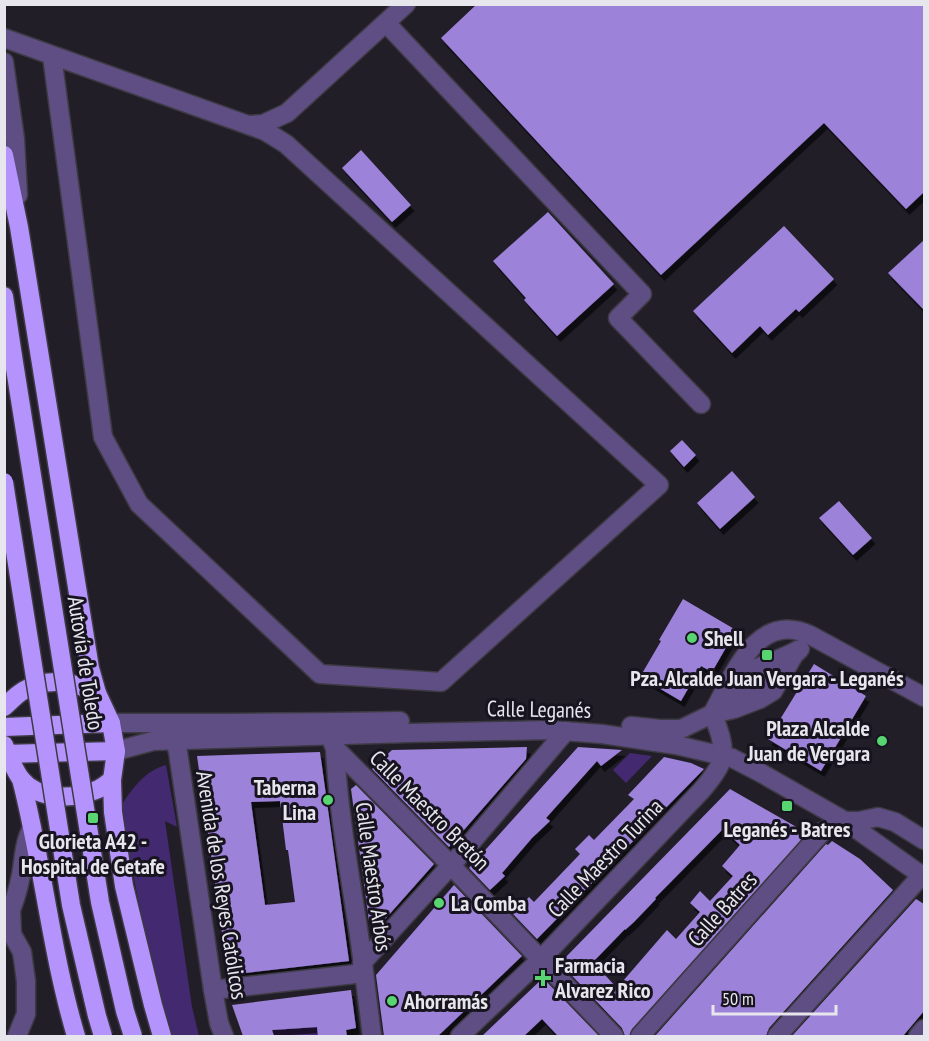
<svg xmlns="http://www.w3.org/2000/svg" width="929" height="1041" viewBox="0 0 929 1041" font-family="'PT Sans Narrow',sans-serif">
<defs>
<filter id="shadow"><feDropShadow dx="3.5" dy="6" stdDeviation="0" flood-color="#0009"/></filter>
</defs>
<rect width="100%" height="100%" fill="#211e28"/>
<g fill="#43296f">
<path d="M630,753L652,756L626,783L613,770Z"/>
<path d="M166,765L177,827L165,821L192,1007L199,1036H172L150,959L120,808C131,790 144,771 166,765Z"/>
<path d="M326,1019L318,1033V1036H274L272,1030L317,1027Z"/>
</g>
<g fill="#9d82d9" fill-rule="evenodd" filter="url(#shadow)">
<path d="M477,4H924V192L906,209L824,123L661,275L441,38Z"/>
<path d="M361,150L411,205L392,222L342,168Z"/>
<path d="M548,212L614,284L557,336L524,300L526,298L493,261Z"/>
<path d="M784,226L834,279L799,312L796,309L768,335L760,326L732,353L693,311Z"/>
<path d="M924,240V310L888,273Z"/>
<path d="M682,440L696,455L684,467L670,451Z"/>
<path d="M732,471L755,497L720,529L697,503Z"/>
<path d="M839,501L872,538L853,555L819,518Z"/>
<path d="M683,599L736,630L712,672L701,666L681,701L640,677L661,641L659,640Z"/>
<path d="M814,664L866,696L821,771L768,739Z"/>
<path d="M527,747L526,759L449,847L372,769L392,750Z"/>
<path d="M578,747L622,750L601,766L597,761L546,818L550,821L532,838L502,873L505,876L490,890L469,868Z"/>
<path d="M320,752L349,961L228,975L197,756ZM280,801L286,850H288L295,902L265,905L251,802Z"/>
<path d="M664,757L691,763L704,769L537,939L513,914L529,897L534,902L580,854L575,849L589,835L594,840L634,799L628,795Z"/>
<path d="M356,785L434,864L379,926L369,921L351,789Z"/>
<path d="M730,789L807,833L632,1029L629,1036H625L622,1028L560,963ZM723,829L740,845L722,866L733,876L710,901L700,891L690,903L700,912L676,939L667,930L617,988L593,962L625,929V930L634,922L656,899L655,898Z"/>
<path d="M832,841L860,859L893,890L769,1028L766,1036H655L826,844L828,845Z"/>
<path d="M454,885L522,956L438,1036H384L376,975Z"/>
<path d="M916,899L924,904V1011L903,1036H792Z"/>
<path d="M543,978L599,1036H558L542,1019L524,1036H482Z"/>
<path d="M351,990L356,1028L346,1030L347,1036H318L317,1027L272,1030L274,1036H243L232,1005Z"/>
</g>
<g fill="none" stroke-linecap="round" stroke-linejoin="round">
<g stroke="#3d3a44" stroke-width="21">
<g id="minor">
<path d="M386,23L642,294L618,318L701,404"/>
<path d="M4,38L265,131L286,144L659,485L441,682L320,674L139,504L103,437L52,56"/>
<path d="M4,62L15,139L18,195"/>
<path d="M249,125L263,124L287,113L406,4"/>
<path d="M731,680C752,668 776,662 798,650"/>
<path d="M721,698L770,679L785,669"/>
<path d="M712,714C733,678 755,610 810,635L924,697"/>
<path d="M111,723C207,723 303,723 400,721"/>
<path d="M631,726L660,729H681L712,714L734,709L760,699L773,691L776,686L794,655L800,649"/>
<path d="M175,740L178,752L213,990L219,1023L224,1036"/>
<path d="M333,744L335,748C338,807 348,864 357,922C363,960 367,998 372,1036"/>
<path d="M335,748L439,853L614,1036"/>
<path d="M116,751L153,741L409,733L550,730L602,734L676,745L732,758L761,773L845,821L924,877"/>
<path d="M11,910L12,934L22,952L26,981V1014L17,1036"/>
<path d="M6,921C13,907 18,891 21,875C24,859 24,842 32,828"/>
<path d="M362,963L463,852L566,731"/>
<path d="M213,990L364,973"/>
<path d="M460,1036L540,960L701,791C708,783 722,766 723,755C723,741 718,726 712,714"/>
<path d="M640,1036L823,831L845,821H859L878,817L895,822L924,840"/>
<path d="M777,1036L922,875"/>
<path d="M918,1036L924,1029"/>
</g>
</g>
<g stroke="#3d3a44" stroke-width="21">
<g id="highway">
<path d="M4,155L19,227L90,668L97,693L111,723L116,751L112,780L113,812L124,886L153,1005L162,1036"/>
<path d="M4,296L13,356"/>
<path d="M4,707C10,702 16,695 23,691C46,677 74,681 97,693"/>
<path d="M4,727L111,723"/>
<path d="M4,745C9,756 14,770 21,779C38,800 73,800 96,790C102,788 107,783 112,780"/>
<path d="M4,754L116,751"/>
<path d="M21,779C43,864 51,952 76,1036"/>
</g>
</g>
<use href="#minor" stroke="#5f4e83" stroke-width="18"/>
<use href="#highway" stroke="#b593fd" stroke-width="18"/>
<g stroke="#3d3a44" stroke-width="21" stroke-linecap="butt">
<g id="highway-bridge">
<path d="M13,356L100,902L125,1011L133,1036"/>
<path d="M4,482L71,905L97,1016L103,1036"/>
</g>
</g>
<use href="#highway-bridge" stroke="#b593fd" stroke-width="18"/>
</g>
<g fill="#58d570" stroke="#17141f" stroke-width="2">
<circle cx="692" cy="638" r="6"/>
<rect x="761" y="649" width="12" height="12" rx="3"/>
<circle cx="882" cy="741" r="6"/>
<circle cx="328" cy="800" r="6"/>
<rect x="781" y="800" width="12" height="12" rx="3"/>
<rect x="87" y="812" width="12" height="12" rx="3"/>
<circle cx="439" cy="903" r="6"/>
<path d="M540 969h6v6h6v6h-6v6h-6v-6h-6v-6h6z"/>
<circle cx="392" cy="1001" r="6"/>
</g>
<g text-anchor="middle" stroke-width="6" stroke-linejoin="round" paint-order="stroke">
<g font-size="22" font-weight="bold" fill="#e8e6ed" stroke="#17141f" text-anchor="start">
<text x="704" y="646">Shell</text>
<text x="767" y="686" text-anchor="middle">Pza. Alcalde Juan Vergara - Leganés</text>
<text x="870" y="736" text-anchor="end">Plaza Alcalde<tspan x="870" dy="25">Juan de Vergara</tspan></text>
<text x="316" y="795" text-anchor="end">Taberna<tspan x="316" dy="25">Lina</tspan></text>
<text x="787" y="837" text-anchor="middle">Leganés - Batres</text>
<text x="93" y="849" text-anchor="middle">Glorieta A42 -<tspan x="93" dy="25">Hospital de Getafe</tspan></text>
<text x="451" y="911">La Comba</text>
<text x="555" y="973">Farmacia<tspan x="555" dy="25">Alvarez Rico</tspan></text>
<text x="404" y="1009">Ahorramás</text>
</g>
<g font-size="22" fill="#e8e6ed" stroke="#17141f">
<text transform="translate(86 663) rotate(81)" y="8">Autovía de Toledo</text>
<text transform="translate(539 709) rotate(1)" y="8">Calle Leganés</text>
<text transform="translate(430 810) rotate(45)" y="8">Calle Maestro Bretón</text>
<text transform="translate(605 858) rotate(-46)" y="8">Calle Maestro Turina</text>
<text transform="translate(374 877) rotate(82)" y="8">Calle Maestro Arbós</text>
<text transform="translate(222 885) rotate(81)" y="8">Avenida de los Reyes Católicos</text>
<text transform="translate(722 909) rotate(-48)" y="8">Calle Batres</text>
</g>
</g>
<rect width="929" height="1041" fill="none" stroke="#e8e6ed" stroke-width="12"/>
<path d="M713 1005v9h123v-9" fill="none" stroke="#e8e6ed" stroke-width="3"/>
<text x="722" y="1005" font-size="18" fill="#e8e6ed" stroke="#17141f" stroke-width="4.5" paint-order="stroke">50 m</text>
</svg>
